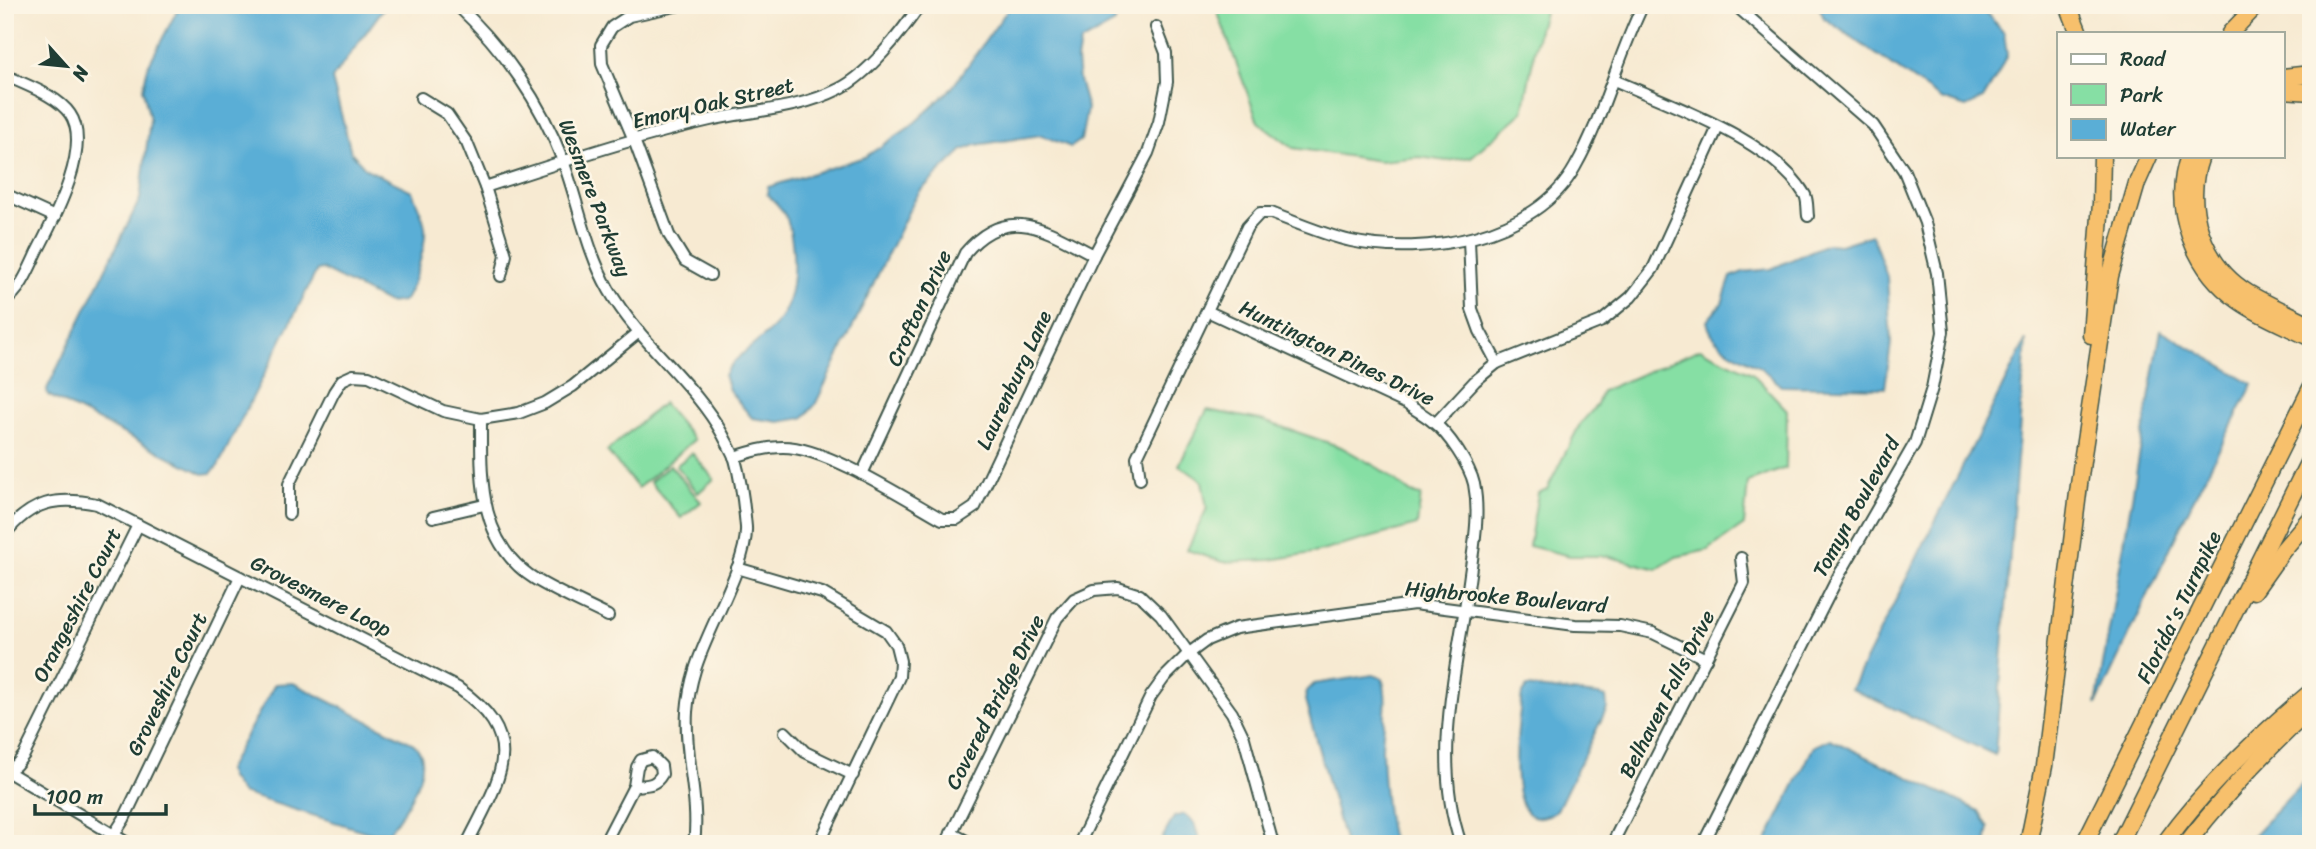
<svg xmlns="http://www.w3.org/2000/svg" width="2316" height="849" viewBox="0 0 2316 849" font-family="Sriracha,sans-serif">
<rect width="100%" height="100%" fill="#fcf5e5"/>
<filter id="ink" filterUnits="userSpaceOnUse"><feTurbulence type="fractalNoise" baseFrequency=".0143" numOctaves="2"/><feDisplacementMap in="SourceGraphic" scale="14" xChannelSelector="R" yChannelSelector="G"/><feConvolveMatrix kernelMatrix="1 2 1 2 8 2 1 2 1" color-interpolation-filters="sRGB"/></filter>
<filter id="wash" filterUnits="userSpaceOnUse"><feTurbulence type="fractalNoise" baseFrequency=".00686" numOctaves="4" result="noise"/><feDisplacementMap in="SourceGraphic" scale="28" xChannelSelector="R" yChannelSelector="G"/><feGaussianBlur stdDeviation="1.57" result="paint"/><feColorMatrix in="noise" values="0 0 0 0 0 0 0 0 0 0 0 0 0 0 0 0 0 1.4 0 .05"/><feComposite in="paint" operator="in"/></filter>
<g filter="url(#wash)">
<rect width="100%" height="100%" fill="#f7ead2"/>
<g fill="#86dfa4" stroke="#528e6c" stroke-width="2">
<path d="M1215,5H1546L1538,33L1523,112L1471,157L1447,161L1419,157L1380,161L1293,148L1258,122Z"/>
<path d="M1700,349L1752,373L1787,410L1786,468L1748,482L1744,525L1708,550L1676,557L1657,569L1606,556H1570L1529,546L1538,493L1547,489L1580,424L1597,405L1602,391Z"/>
<path d="M663,403L694,440L638,488L607,451Z"/>
<path d="M1207,410L1261,420L1341,447L1380,469L1411,493L1421,495L1417,525L1318,552L1270,560L1223,562L1187,550L1207,508L1202,481L1179,465Z"/>
<path d="M692,453L714,479L698,493L676,466Z"/>
<path d="M670,465L701,502L681,518L650,482Z"/>
</g>
<g fill="#5aaed6" stroke="#3c7685" stroke-width="2">
<path d="M180,5H386L332,79L351,152L366,169L412,191C416,203 424,216 425,228C427,243 413,289 404,301L388,303L322,269L317,270L218,466L211,473L203,474L48,395L47,389L140,199L150,120L143,89L148,66Z"/>
<path d="M1011,5H1117L1115,23L1080,43L1077,60L1079,80L1087,109L1081,140L1071,147L1041,135L976,145L963,150L920,191L912,204L815,405L803,418L779,422L752,418L729,390L724,375C737,352 765,341 780,319C797,293 796,248 787,219C784,210 774,201 767,194L768,187L865,157L911,126L951,89Z"/>
<path d="M1820,5H1979L2004,33L2007,55L1998,74L1983,99L1966,107L1941,99L1824,18L1819,7Z"/>
<path d="M1872,235L1887,277L1891,343L1885,388L1781,386C1774,380 1767,372 1759,367C1738,354 1712,348 1707,321L1722,303L1731,277L1743,272L1771,269L1827,244L1840,245Z"/>
<path d="M2161,330L2253,384L2191,504L2096,705Z"/>
<path d="M2026,340L1995,755L1851,689Z"/>
<path d="M1373,675L1382,678C1390,701 1382,726 1382,750C1383,781 1385,813 1393,844H1345L1305,700L1307,691L1314,684Z"/>
<path d="M293,683L414,744C417,748 422,753 422,759C425,780 401,816 389,832L370,833L241,793L230,778L227,770L275,684Z"/>
<path d="M1527,687L1598,695L1606,697L1607,708L1557,810C1499,849 1519,717 1522,694Z"/>
<path d="M1830,739L1979,811L1989,828L1986,844H1765L1814,746Z"/>
<path d="M2311,774V844H2245Z"/>
<path d="M1184,814L1194,823L1201,844H1159L1174,817Z"/>
</g>
</g>
<g filter="url(#ink)">
<g fill="none" stroke-linecap="round" stroke-linejoin="round">
<g stroke="#3f574c" stroke-width="14">
<g id="minor">
<path d="M457,5C503,48 541,102 563,161C579,204 586,250 609,290C640,344 693,381 723,435C727,443 732,451 735,459C741,480 744,504 746,527C748,564 706,631 695,670C691,683 688,699 687,712C684,756 700,799 694,844"/>
<path d="M680,5L629,16L612,27L601,45L602,64L634,140L669,235L685,261L710,275"/>
<path d="M5,75C25,85 57,95 70,114C93,147 53,221 37,252C29,269 21,290 5,301"/>
<path d="M1614,80C1672,106 1772,139 1805,195C1808,201 1807,210 1808,216"/>
<path d="M421,98L447,114L467,143L485,187L506,255L501,276"/>
<path d="M485,187C559,163 634,137 710,120C755,110 797,110 839,89C869,74 901,33 920,5"/>
<path d="M5,194L55,217"/>
<path d="M1469,240L1472,309L1480,331L1497,363"/>
<path d="M1207,311L1407,404C1415,410 1425,415 1433,422C1448,433 1470,466 1474,484C1480,514 1474,544 1470,574C1459,661 1430,757 1461,844"/>
<path d="M481,419C481,478 478,543 535,579C558,593 584,604 608,616"/>
<path d="M1436,423L1475,381L1497,363L1602,321L1631,297L1653,269L1718,127"/>
<path d="M734,457C750,452 766,447 783,447C826,447 903,497 942,519H957L975,507L1094,255L1148,153L1159,122L1167,82L1166,53L1156,27"/>
<path d="M862,474L965,253C1008,202 1047,231 1094,255"/>
<path d="M1140,479L1137,457L1247,227L1260,213H1271C1297,223 1324,235 1351,241C1424,257 1536,238 1575,167C1604,116 1617,58 1643,5"/>
<path d="M289,514V484L334,392L342,380L353,375L369,376L443,411L481,419L519,413L545,403L573,386L639,332"/>
<path d="M433,517L484,505"/>
<path d="M5,534C31,501 57,496 97,504L458,688C531,739 499,779 467,844"/>
<path d="M737,568L822,593L886,631L896,645L900,661L899,677L819,844"/>
<path d="M785,732L805,752L853,775"/>
<path d="M5,770L129,844"/>
<path d="M5,772L16,765L24,755L138,525"/>
<path d="M951,833L972,844"/>
<path d="M108,844L124,819L240,577"/>
<path d="M604,844L634,786L637,767L641,760L652,757L661,766L662,774C655,786 648,785 634,786"/>
<path d="M946,844L1057,618L1074,599L1094,590L1118,588L1140,595L1161,615L1232,713L1244,738L1273,844"/>
<path d="M1079,844L1151,696L1164,678L1188,654L1207,640L1236,628L1414,604L1575,625L1620,626L1653,633L1706,659"/>
<path d="M1612,844L1744,583L1741,558"/>
<path d="M1703,844L1838,577L1915,443L1932,388L1943,332L1937,273L1925,223L1904,171L1873,125L1735,5"/>
</g>
</g>
<g stroke="#3f574c" stroke-width="19">
<g id="highway">
<path d="M2068,5L2079,33"/>
<path d="M2230,33L2257,5"/>
<path d="M2283,77L2311,74"/>
<path d="M2283,90L2311,92"/>
<path d="M2189,156C2170,208 2194,269 2238,300C2260,316 2287,326 2311,338"/>
<path d="M2201,156C2183,205 2202,265 2248,293C2268,305 2290,314 2311,325"/>
<path d="M2091,335L2101,203L2102,156"/>
<path d="M2254,591L2283,550L2311,517"/>
<path d="M2028,844L2044,766L2082,461L2110,276L2137,183L2149,156"/>
<path d="M2084,844L2311,388"/>
<path d="M2119,844L2311,457"/>
<path d="M2164,844C2205,787 2257,737 2311,692"/>
<path d="M2186,844C2224,796 2265,750 2311,709"/>
</g>
</g>
<use href="#minor" stroke="#fff" stroke-width="10"/>
<use href="#highway" stroke="#f7c06c" stroke-width="16"/>
</g>
</g>
<g text-anchor="middle" stroke-width="5" stroke-linejoin="round" paint-order="stroke">
<g font-size="21" fill="#1f3d34" stroke="#fcf5e5">
<text transform="translate(713 103) rotate(-13)" y="7">Emory Oak Street</text>
<text transform="translate(595 198) rotate(69)" y="7">Wesmere Parkway</text>
<text transform="translate(919 308) rotate(-65)" y="7">Crofton Drive</text>
<text transform="translate(1337 353) rotate(26)" y="7">Huntington Pines Drive</text>
<text transform="translate(1014 380) rotate(-65)" y="7">Laurenburg Lane</text>
<text transform="translate(1856 507) rotate(-61)" y="7">Tomyn Boulevard</text>
<text transform="translate(321 596) rotate(27)" y="7">Grovesmere Loop</text>
<text transform="translate(1506 597) rotate(5)" y="7">Highbrooke Boulevard</text>
<text transform="translate(77 605) rotate(-63)" y="7">Orangeshire Court</text>
<text transform="translate(2179 607) rotate(-64)" y="7">Florida's Turnpike</text>
<text transform="translate(167 684) rotate(-64)" y="7">Groveshire Court</text>
<text transform="translate(1667 694) rotate(-63)" y="7">Belhaven Falls Drive</text>
<text transform="translate(995 702) rotate(-63)" y="7">Covered Bridge Drive</text>
</g>
</g>
<rect width="2316" height="849" fill="none" stroke="#fcf5e5" stroke-width="28"/>
<rect x="2057" y="32" width="228" height="126" fill="#fcf5e5" stroke="#a4ab9e" stroke-width="2"/>
<rect x="2071" y="54" width="35" height="10" fill="#ffffff" stroke="#a4ab9e" stroke-width="2"/>
<text x="2120" y="66" font-size="21" fill="#1f3d34">Road</text>
<rect x="2071" y="84" width="35" height="21" fill="#86dfa4" stroke="#a4ab9e" stroke-width="2"/>
<text x="2120" y="102" font-size="21" fill="#1f3d34">Park</text>
<rect x="2071" y="119" width="35" height="21" fill="#5aaed6" stroke="#a4ab9e" stroke-width="2"/>
<text x="2120" y="136" font-size="21" fill="#1f3d34">Water</text>
<g transform="translate(66 66) rotate(117)" stroke="#fcf5e5" stroke-width="5" paint-order="stroke">
<path d="M0-5L12 26L0 18L-12 26Z" fill="#1f3d34"/>
<text y="-10" font-size="19" font-weight="bold" text-anchor="middle" fill="#1f3d34">N</text>
</g>
<path d="M35 804v10h131v-10" fill="none" stroke="#1f3d34" stroke-width="3.5"/>
<text x="46" y="804" font-size="21" fill="#1f3d34" stroke="#fcf5e5" stroke-width="5" paint-order="stroke">100 m</text>
</svg>
